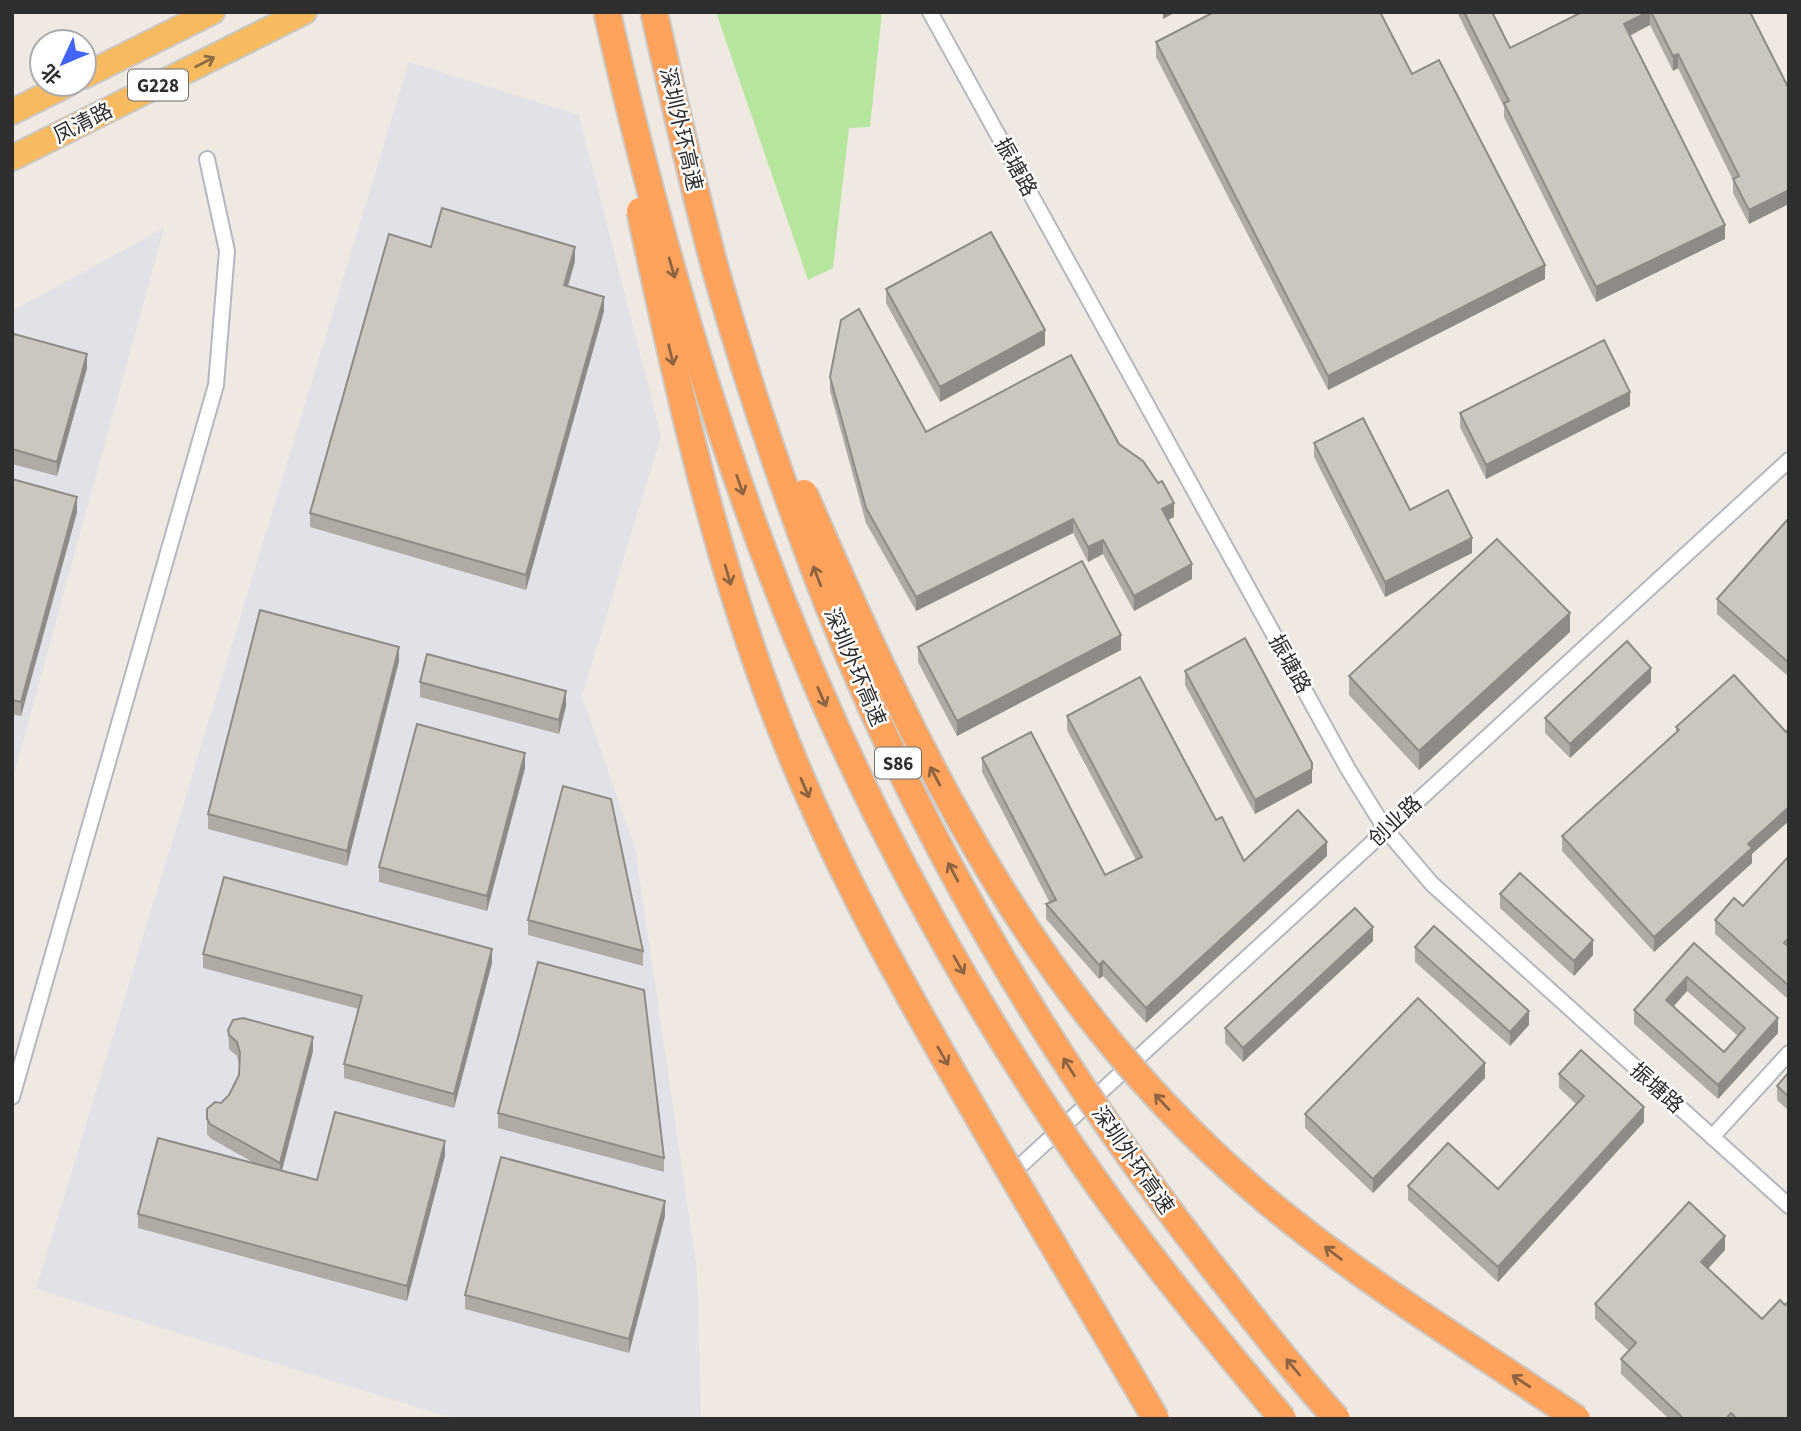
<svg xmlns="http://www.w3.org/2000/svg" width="1801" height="1431" viewBox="0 0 1801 1431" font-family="'Source Sans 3','Noto Sans SC',sans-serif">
<rect width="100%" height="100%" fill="#efe9e1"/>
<g fill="#e3e1e8">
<path d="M409,62L579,115L661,436L582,696L635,848L697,1270L701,1419H455L36,1289Z"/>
<path d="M164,228L12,782V311Z"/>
</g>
<path fill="#b6e59e" d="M716,12H882L870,127L849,128L833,268L808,280Z"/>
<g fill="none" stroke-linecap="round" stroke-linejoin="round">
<g stroke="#b4b7c1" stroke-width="18">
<g id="minor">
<path d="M930,12L1348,769L1386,830L1432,884L1789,1206"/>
<path d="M12,1097L216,385L227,251L207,159"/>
<path d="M1712,1137L1789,1053"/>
<path d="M1008,1177L1789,460"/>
</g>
</g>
<g stroke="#c9c9c9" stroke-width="28">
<g id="trunk">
<path d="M84,76L212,12"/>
<path d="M12,112L68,84"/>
<path d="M12,158L304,12"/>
</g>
</g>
<use href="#minor" stroke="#fff" stroke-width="14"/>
<use href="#trunk" stroke="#f8ba60" stroke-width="24"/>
<g stroke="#c9c9c9" stroke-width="30" stroke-linecap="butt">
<g id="motorway-bridge">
<path d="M607,12C659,241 724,469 817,685C892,859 987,1027 1096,1182C1154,1264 1218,1342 1283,1419"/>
<path d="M654,12C674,100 693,188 717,275C744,370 775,463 809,555C907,819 1051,1064 1226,1284C1262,1330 1298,1376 1337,1419"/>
<path d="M640,211C680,397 720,584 794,761C840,872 897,976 957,1080C1022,1194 1090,1306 1156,1419"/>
<path d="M804,493C920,762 1038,1010 1268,1202C1365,1283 1473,1347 1577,1419"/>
</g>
</g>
<use href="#motorway-bridge" stroke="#ffa35c" stroke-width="26"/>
</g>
<g fill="#afaba4" fill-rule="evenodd">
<path d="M1457,12H1492L1510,48L1582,12H1750L1749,224L1733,193V180L1678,68L1673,71L1650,25L1630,36L1725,239L1596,302L1504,117V107Z"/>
<path d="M1156,42L1412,74L1545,279L1328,390L1156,57Z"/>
<path d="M431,247L575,261L568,286L604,311L526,590L310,527V513Z"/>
<path d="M886,289L1045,345L940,402L886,303Z"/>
<path d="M12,342L87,368L57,476L12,464Z"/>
<path d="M830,377L926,432L1119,444L1174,517L1168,520L1192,579L1134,611L1103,554L1088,562L1073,533L916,611L866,523L830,391Z"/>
<path d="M1630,406L1486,479L1460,427V413Z"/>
<path d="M1314,443L1410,510L1472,553L1385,597L1314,457Z"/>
<path d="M12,479L77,512L21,716L12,714Z"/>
<path d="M1789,518V677L1717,614V599Z"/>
<path d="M1570,632L1419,770L1349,695V676Z"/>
<path d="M918,647L1121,650L957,736L918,662Z"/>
<path d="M399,661L347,866L208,829V814Z"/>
<path d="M1185,671L1312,783L1255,814L1185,685Z"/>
<path d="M420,682L566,706L559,734L420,697Z"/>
<path d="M1651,682L1570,758L1545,733V718Z"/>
<path d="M1067,716L1216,820L1244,861L1327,856L1146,1023L1103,976L1099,979L1046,919V904L1050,903L982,772V758L1105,875L1136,860L1067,730Z"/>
<path d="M1676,727L1786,732L1752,854V863L1654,952L1562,851V836L1676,732Z"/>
<path d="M525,768L487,911L379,882V867Z"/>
<path d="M1789,856V1000L1715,934V920L1743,906Z"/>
<path d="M1500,894L1593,955L1574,976L1500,908Z"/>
<path d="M528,920L643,951V966L528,935Z"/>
<path d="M1373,941L1243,1062L1225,1043V1028Z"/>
<path d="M1694,943L1778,1033L1718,1099L1634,1024V1010ZM1687,991L1738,1036L1724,1052L1673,1007Z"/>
<path d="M1415,947L1529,1025L1510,1046L1415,962Z"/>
<path d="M203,954L492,963L454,1108L344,1078V1064L359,1009L203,968Z"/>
<path d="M228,1030L313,1051L282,1171L317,1180L445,1156L407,1301L138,1228V1214L256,1164L210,1138L207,1134V1109L221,1103L229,1095L239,1075V1065L237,1056L229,1049Z"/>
<path d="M1789,1072V1111L1777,1100V1086Z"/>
<path d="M1559,1074L1644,1122L1498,1282L1408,1200V1186L1498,1189L1576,1104L1559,1088Z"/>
<path d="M1485,1078L1373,1193L1305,1128V1114Z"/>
<path d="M498,1113L664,1158V1172L498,1128Z"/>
<path d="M665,1216L629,1353L465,1309V1295Z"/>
<path d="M1725,1250L1708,1269L1789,1419H1669L1621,1374V1359L1629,1351L1595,1319V1304Z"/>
</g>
<g fill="#8e8b86">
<path d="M1163,12H1176L1163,19Z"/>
<path d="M1648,12H1650V25L1624,38V24Z"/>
<path d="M1678,54V68L1673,71V56Z"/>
<path d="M1789,190V204L1749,224V210Z"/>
<path d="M1725,225V239L1596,302V287Z"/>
<path d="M575,247V261L564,299V285Z"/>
<path d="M1545,265V279L1328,390V376Z"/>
<path d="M604,297V311L526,590V575Z"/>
<path d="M1045,330V345L940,402V387Z"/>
<path d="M87,354V368L57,476V462Z"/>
<path d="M1630,392V406L1486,479V465Z"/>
<path d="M77,497V512L21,716V702Z"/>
<path d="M1174,503V517L1162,523V509Z"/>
<path d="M1073,519V533L916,611V597Z"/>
<path d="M1472,538V553L1385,597V582Z"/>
<path d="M1103,540V554L1088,562V547Z"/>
<path d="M1192,564V579L1134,611V596Z"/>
<path d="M1570,613V632L1419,770V751Z"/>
<path d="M1121,635V650L957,736V721Z"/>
<path d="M399,647V661L347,866V851Z"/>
<path d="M1651,668V682L1570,758V744Z"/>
<path d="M566,691V706L559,734V720Z"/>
<path d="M525,753V768L487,911V896Z"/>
<path d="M1312,769V783L1255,814V800Z"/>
<path d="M1789,807V821L1752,854V863L1654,952V937L1748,844Z"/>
<path d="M1327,842V856L1146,1023V1008Z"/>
<path d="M1373,927V941L1243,1062V1048Z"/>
<path d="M1593,940V955L1574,976V961Z"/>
<path d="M492,949V963L454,1108V1094Z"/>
<path d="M1103,961V976L1099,979V965Z"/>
<path d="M1687,977V991L1666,1015V1000Z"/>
<path d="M1529,1011V1025L1510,1046V1032Z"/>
<path d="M1778,1018V1033L1718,1099V1085Z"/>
<path d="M313,1037V1051L280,1177V1163Z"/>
<path d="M1485,1063V1078L1373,1193V1179Z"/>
<path d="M1644,1107V1122L1498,1282V1267Z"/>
<path d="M445,1141V1156L407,1301V1286Z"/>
<path d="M665,1201V1216L629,1353V1339Z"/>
<path d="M1725,1236V1250L1701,1276V1262Z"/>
</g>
<g fill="#cbc7bf" stroke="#8e8b86" stroke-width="2" fill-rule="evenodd">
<path d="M1214,12H1380L1412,74L1439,60L1545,265L1328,376L1156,42Z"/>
<path d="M1464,12H1492L1510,48L1582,12H1648L1624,24L1725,225L1596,287L1504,103L1509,101Z"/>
<path d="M1651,12H1750L1789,89V190L1749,210L1733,179L1739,176L1678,54L1673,56Z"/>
<path d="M442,208L575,247L564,285L604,297L526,575L310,513L389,234L431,247Z"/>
<path d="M991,232L1045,330L940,387L886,289Z"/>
<path d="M859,309L926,432L1071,355L1119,444L1143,461L1158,483L1162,481L1174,503L1162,509L1192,564L1134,596L1103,540L1088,547L1073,519L916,597L866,508L830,377L841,320Z"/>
<path d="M14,334L87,354L57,462L12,449V342Z"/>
<path d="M1604,340L1630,392L1486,465L1460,413Z"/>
<path d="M1363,418L1410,510L1448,490L1472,538L1385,582L1314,443Z"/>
<path d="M12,479L77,497L21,702L12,700Z"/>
<path d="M1789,518V663L1717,599Z"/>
<path d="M1497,539L1570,613L1419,751L1349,676Z"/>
<path d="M1082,561L1121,635L957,721L918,647Z"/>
<path d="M260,610L399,647L347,851L208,814Z"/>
<path d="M1245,638L1312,763V769L1255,800L1185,671Z"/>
<path d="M1627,641L1651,668L1570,744L1545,718Z"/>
<path d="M427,654L566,691L559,720L420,682Z"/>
<path d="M1734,675L1786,732L1789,729V807L1748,844L1752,848L1654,937L1562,836L1679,730L1676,727Z"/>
<path d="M1140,677L1216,820L1222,817L1244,861L1298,810L1327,842L1146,1008L1103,961L1099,965L1046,904L1056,900L982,758L1031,732L1105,875L1142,857L1067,716Z"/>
<path d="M417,724L525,753L487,896L379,867Z"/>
<path d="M563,786L611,799L643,951L528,920Z"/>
<path d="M1789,856V938L1784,943L1789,947V986L1715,920L1734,898L1743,906Z"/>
<path d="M1520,873L1593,940L1574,961L1500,894Z"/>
<path d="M224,877L492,949L454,1094L344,1064L362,996L203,954Z"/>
<path d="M1355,908L1373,927L1243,1048L1225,1028Z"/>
<path d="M1434,926L1529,1011L1510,1032L1415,947Z"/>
<path d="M1694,943L1778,1018L1718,1085L1634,1010ZM1687,977L1745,1028L1724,1052L1666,1000Z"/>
<path d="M538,962L644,990L664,1158L498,1113Z"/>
<path d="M1418,998L1485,1063L1373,1179L1305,1114Z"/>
<path d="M243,1018L313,1037L280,1163L210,1124L207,1119V1109L215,1102L221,1103L229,1095L239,1075L240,1053L237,1042L229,1035L228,1030L233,1020Z"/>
<path d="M1581,1050L1644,1107L1498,1267L1408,1186L1448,1143L1498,1189L1584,1096L1559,1074Z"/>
<path d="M1789,1072V1097L1777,1086Z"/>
<path d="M335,1112L445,1141L407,1286L138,1214L158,1138L317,1180Z"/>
<path d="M501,1157L665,1201L629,1339L465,1295Z"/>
<path d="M1689,1202L1725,1236L1701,1262L1762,1319L1780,1300L1785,1305L1789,1301V1419H1737L1731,1413L1726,1419H1684L1621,1359L1636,1343L1595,1304Z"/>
</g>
<defs><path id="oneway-shaft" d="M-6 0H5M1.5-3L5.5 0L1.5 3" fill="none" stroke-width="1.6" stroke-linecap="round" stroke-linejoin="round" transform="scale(1.75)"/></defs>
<use stroke="#896d44" href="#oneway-shaft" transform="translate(205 62) rotate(-27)"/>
<g stroke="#8c6343">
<use href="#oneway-shaft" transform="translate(672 268) rotate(74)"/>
<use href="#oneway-shaft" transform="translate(671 355) rotate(77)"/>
<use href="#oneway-shaft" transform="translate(740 485) rotate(71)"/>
<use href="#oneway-shaft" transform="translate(728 575) rotate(74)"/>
<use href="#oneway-shaft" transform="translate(817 576) rotate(-111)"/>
<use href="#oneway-shaft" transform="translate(822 697) rotate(66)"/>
<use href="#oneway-shaft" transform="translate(935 776) rotate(-118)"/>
<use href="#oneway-shaft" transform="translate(805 788) rotate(67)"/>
<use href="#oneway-shaft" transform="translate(953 872) rotate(-118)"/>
<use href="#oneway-shaft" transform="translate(959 965) rotate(60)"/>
<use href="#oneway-shaft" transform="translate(943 1056) rotate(60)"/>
<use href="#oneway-shaft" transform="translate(1069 1067) rotate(-122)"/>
<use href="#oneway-shaft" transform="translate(1162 1102) rotate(-133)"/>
<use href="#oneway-shaft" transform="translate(1333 1253) rotate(-143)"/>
<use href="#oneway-shaft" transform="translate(1293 1367) rotate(-130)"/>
<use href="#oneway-shaft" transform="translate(1521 1381) rotate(-147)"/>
</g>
<g text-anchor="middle" stroke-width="5" stroke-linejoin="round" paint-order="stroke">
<g fill="#fff" stroke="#6d6d6d" stroke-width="2">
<rect x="128" y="69.5" width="60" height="31" rx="5"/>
<rect x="875" y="747.5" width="46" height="31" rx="5"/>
</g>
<g font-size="19" font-weight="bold" fill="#2e2e2e">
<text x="158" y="92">G228</text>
<text x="898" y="770">S86</text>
</g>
<g font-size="21" fill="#2e2e2e" stroke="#fff">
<text transform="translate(83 123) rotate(-27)" y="7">凤清路</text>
<text transform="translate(681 129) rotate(77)" y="7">深圳外环高速</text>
<text transform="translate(1016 167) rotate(61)" y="7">振塘路</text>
<text transform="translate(1290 664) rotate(61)" y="7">振塘路</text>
<text transform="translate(855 667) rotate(67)" y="7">深圳外环高速</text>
<text transform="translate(1395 821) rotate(-43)" y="7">创业路</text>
<text transform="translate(1657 1088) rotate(42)" y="7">振塘路</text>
<text transform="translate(1133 1160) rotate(55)" y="7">深圳外环高速</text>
</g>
</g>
<rect width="1801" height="1431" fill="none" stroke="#2e2e2e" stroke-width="28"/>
<g transform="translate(63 63) rotate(226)"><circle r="33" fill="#ffffff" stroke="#ababab" stroke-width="2"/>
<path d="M0-5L12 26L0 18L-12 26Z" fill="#4264fb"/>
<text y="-10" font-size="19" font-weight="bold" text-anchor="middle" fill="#2e2e2e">北</text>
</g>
</svg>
